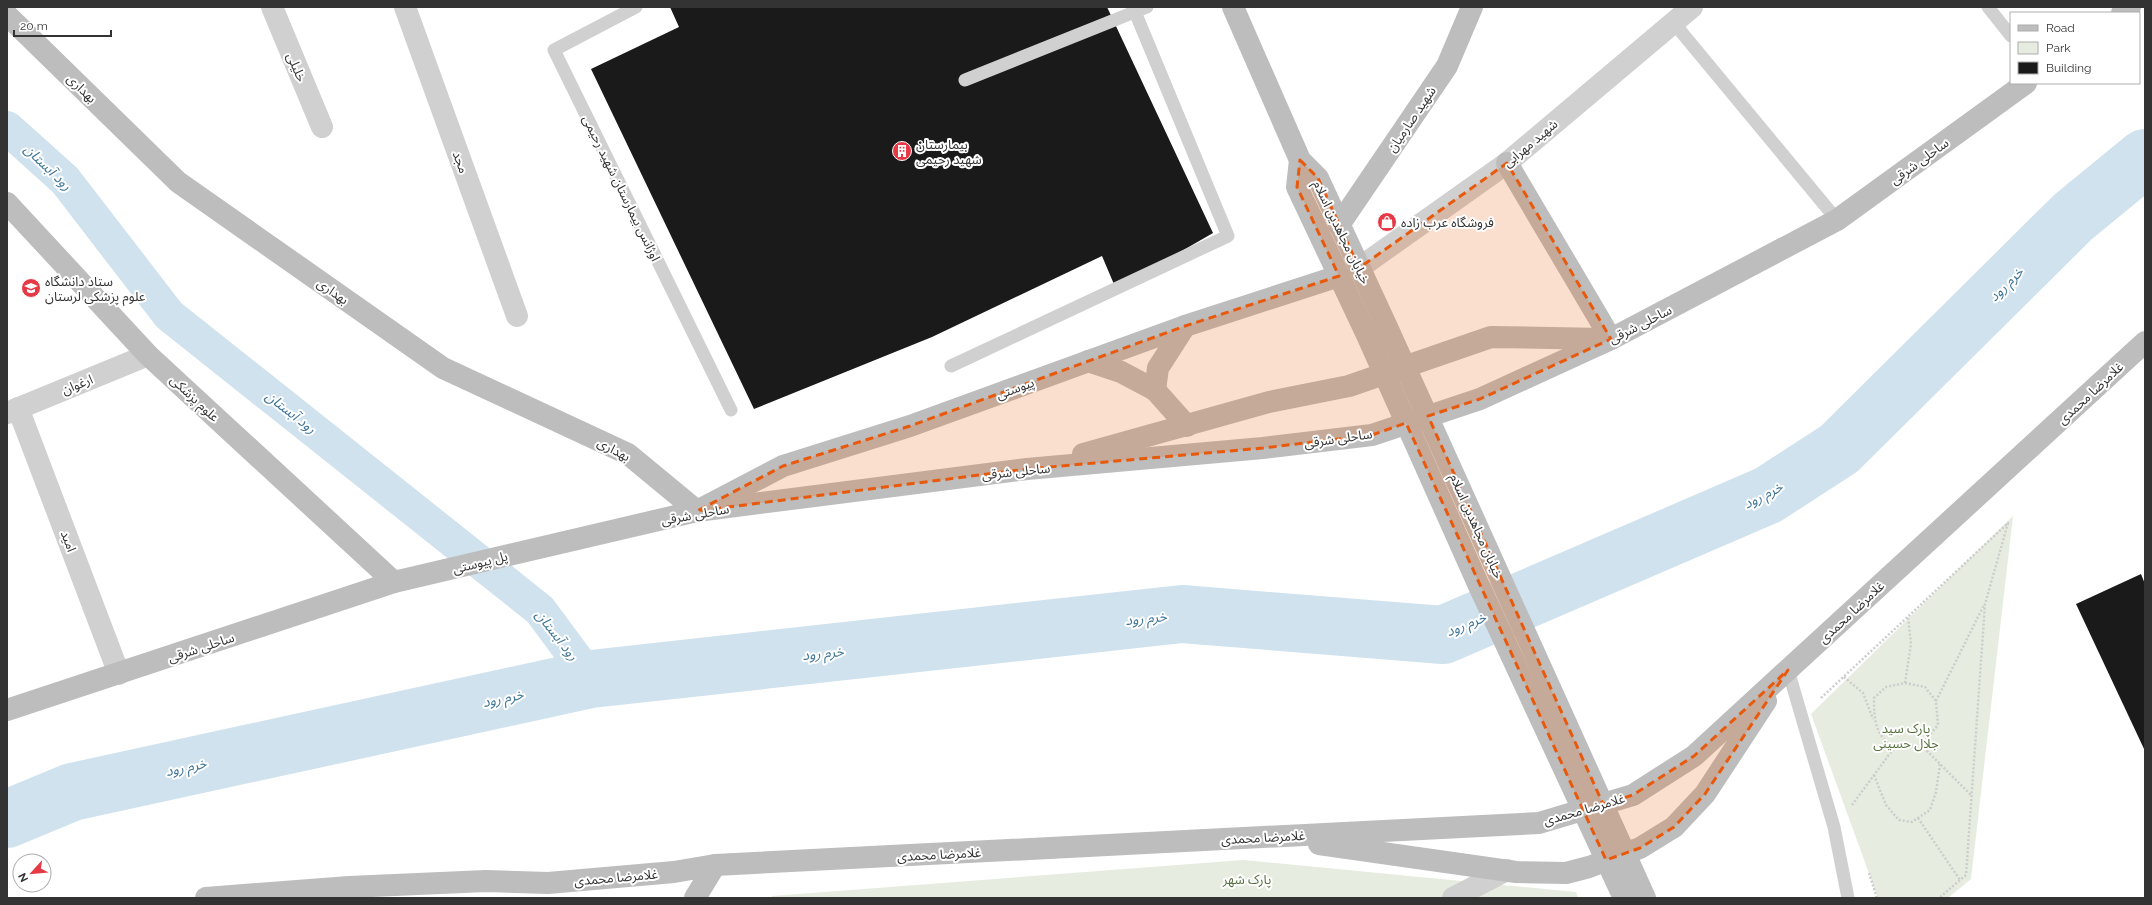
<svg xmlns="http://www.w3.org/2000/svg" width="2152" height="905" viewBox="0 0 2152 905" font-family="Raleway,'Noto Sans Arabic',sans-serif">
<rect width="100%" height="100%" fill="#fff"/>
<g fill="#e6ecdf">
<path d="M2013,516L1971,879L1948,898H1878L1811,714Z"/>
<path d="M1243,860L1576,892L1578,898H771L772,896Z"/>
</g>
<g fill="none" stroke-linecap="round" stroke-linejoin="round">
<path stroke="#cfe2ee" stroke-width="34" d="M7,128L65,180L169,315L540,610L591,679"/>
<path stroke="#cfe2ee" stroke-width="58" d="M7,819L72,792L591,679L1182,614L1443,635L1768,495L1839,449L2073,217L2145,158"/>
</g>
<g fill="#1a1a1a">
<path d="M670,7H1107L1213,233L1116,289L1102,256L932,337L754,409L591,69L679,27Z"/>
<path d="M2141,574L2145,584V751L2076,604Z"/>
</g>
<g fill="none" stroke-linecap="round" stroke-linejoin="round">
<g stroke="#cdcdcd" stroke-width="2.5" stroke-dasharray="2 2" stroke-linecap="butt">
<path d="M1844,677L1863,693L1873,719"/>
<path d="M1905,683L1925,687L1936,701L1938,725L1921,745L1894,748C1875,735 1874,720 1874,698L1886,687Z"/>
<path d="M1905,683L1911,644L1908,617"/>
<path d="M1821,698L2008,523L1985,604L1966,875L1939,898"/>
<path d="M1936,701L1984,605"/>
<path d="M1921,745L1972,796"/>
<path d="M1874,775L1886,805L1899,820L1912,822L1930,810L1936,792L1940,764"/>
<path d="M1852,805L1894,748"/>
<path d="M1918,818L1960,880"/>
<path d="M1869,873L1877,898"/>
</g>
<g stroke="#d0d0d0" stroke-width="13">
<path d="M636,7L554,50L731,410"/>
<path d="M1988,7L2011,36"/>
<path d="M1673,22L1837,220"/>
<path d="M965,80L1147,7"/>
<path d="M951,366L1228,236L1133,7"/>
<path d="M1788,670L1834,827L1848,898"/>
</g>
<g stroke="#d0d0d0" stroke-width="22">
<path d="M272,7L322,127"/>
<path d="M405,7L517,316"/>
<path d="M1359,268L1507,163L1692,7"/>
<path d="M18,408L119,674"/>
<path d="M7,413L148,355"/>
<path d="M1453,898L1507,870"/>
</g>
<g stroke="#bdbdbd" stroke-width="22">
<path d="M1233,7L1300,160L1318,178L1387,327L1645,898"/>
<path d="M2122,13L2130,7"/>
<path d="M7,15L178,182L443,368L628,454L697,511L783,466L910,426L1185,326L1339,276"/>
<path d="M1300,160L1297,187L1367,335L1479,586L1624,898"/>
<path d="M1507,163L1611,339"/>
<path d="M7,203L148,355L394,582"/>
<path d="M1339,225L1447,66L1472,7"/>
<path d="M1088,361L1121,372L1155,390L1187,426"/>
<path d="M1155,390L1158,368L1185,326"/>
<path d="M1083,454L1269,402L1349,386L1491,337L1605,339"/>
<path d="M7,710L394,582L697,511L1027,469L1263,448L1372,435L1480,399L1611,339L1837,220L2026,83"/>
<path d="M1319,844L1516,872L1566,873L1589,867L1640,848L1674,827L1705,794L1766,701"/>
<path d="M206,898L349,887L486,881L548,883L674,872L715,865L1539,823L1633,795L1694,756L2145,342"/>
<path d="M695,898L715,865"/>
</g>
</g>
<path fill="#e8590c" fill-opacity="0.2" stroke="#e8590c" stroke-width="3" stroke-dasharray="8 5" stroke-linejoin="round" d="M1300,160L1318,178L1359,268L1507,163L1611,339L1480,399L1428,416L1603,804L1633,795L1694,756L1788,670L1705,794L1674,827L1640,848L1606,860L1406,423L1372,435L1263,448L1027,469L697,511L783,466L910,426L1185,326L1339,276L1297,187Z"/>
<defs>
<g id="building-disc" transform="scale(1)"><circle r="9.5" fill="#e63946" stroke="#fff"/><path d="M-4-6H4V6H1V3H-1V6H-4ZM-2.5-4.3h1.7v1.8h-1.7ZM.8-4.3h1.7v1.8H.8ZM-2.5-1h1.7V.8h-1.7ZM.8-1h1.7V.8H.8Z" fill="#fff"/></g>
<g id="shop-disc" transform="scale(1)"><circle r="9.5" fill="#e63946" stroke="#fff"/><path d="M-5-2.5h2.3a2.7 3.5 0 0 1 5.4 0H5L5.5 6h-11ZM-1.5-2.5h3a1.5 2.3 0 0 0-3 0Z" fill="#fff"/></g>
<g id="university-disc" transform="scale(1)"><circle r="9.5" fill="#e63946" stroke="#fff"/><path d="M0-5L7-2L0 1L-7-2ZM-4 1L0 2.5L4 1V4Q0 6-4 4Z" fill="#fff"/></g>
</defs>
<g fill-rule="evenodd">
<use href="#building-disc" x="902" y="151"/>
<use href="#shop-disc" x="1387" y="222"/>
<use href="#university-disc" x="31" y="288"/>
</g>
<g text-anchor="middle" stroke-width="4" stroke-linejoin="round" paint-order="stroke">
<g font-size="13" fill="#333" stroke="#fff">
<text transform="translate(297 67) rotate(67)" y="5">خلیلی</text>
<text transform="translate(82 88) rotate(44)" y="5">بهداری</text>
<text transform="translate(1411 119) rotate(-56)" y="5">شهید صارمیان</text>
<text transform="translate(1530 143) rotate(-40)" y="5">شهید مهرابی</text>
<text transform="translate(1919 161) rotate(-36)" y="5">ساحلی شرقی</text>
<text transform="translate(461 162) rotate(70)" y="5">مجد</text>
<text transform="translate(622 188) rotate(64)" y="5">اوژانس بیمارستان شهید رحیمی</text>
<text transform="translate(1342 232) rotate(64)" y="5">خیابان مجاهدین اسلام</text>
<text transform="translate(333 291) rotate(35)" y="5">بهداری</text>
<text transform="translate(1640 324) rotate(-27)" y="5">ساحلی شرقی</text>
<text transform="translate(77 384) rotate(-22)" y="5">ارغوان</text>
<text transform="translate(1015 388) rotate(-20)" y="5">پیوستی</text>
<text transform="translate(2090 393) rotate(-43)" y="5">غلامرضا محمدی</text>
<text transform="translate(195 398) rotate(43)" y="5">علوم پزشکی</text>
<text transform="translate(1338 438) rotate(-8)" y="5">ساحلی شرقی</text>
<text transform="translate(614 449) rotate(28)" y="5">بهداری</text>
<text transform="translate(1016 471) rotate(-6)" y="5">ساحلی شرقی</text>
<text transform="translate(695 514) rotate(-10)" y="5">ساحلی شرقی</text>
<text transform="translate(1477 526) rotate(66)" y="5">خیابان مجاهدین اسلام</text>
<text transform="translate(69 541) rotate(69)" y="5">امید</text>
<text transform="translate(480 562) rotate(-14)" y="5">پل پیوستی</text>
<text transform="translate(1851 612) rotate(-43)" y="5">غلامرضا محمدی</text>
<text transform="translate(201 647) rotate(-18)" y="5">ساحلی شرقی</text>
<text transform="translate(1584 809) rotate(-16)" y="5">غلامرضا محمدی</text>
<text transform="translate(1263 837) rotate(-3)" y="5">غلامرضا محمدی</text>
<text transform="translate(939 854) rotate(-3)" y="5">غلامرضا محمدی</text>
<text transform="translate(616 877) rotate(-5)" y="5">غلامرضا محمدی</text>
</g>
<g font-size="13" fill="#333" stroke="#fff" text-anchor="start">
<text x="916" y="149">بیمارستان<tspan x="916" dy="15">شهید رحیمی</tspan></text>
<text x="1401" y="227">فروشگاه عرب زاده</text>
<text x="45" y="286">ستاد دانشگاه<tspan x="45" dy="15">علوم پزشکی لرستان</tspan></text>
</g>
<g font-size="13" fill="#56703f" stroke="#fff">
<text x="1906" y="733">پارک سید<tspan x="1906" dy="15">جلال حسینی</tspan></text>
<text x="1247" y="884">پارک شهر</text>
</g>
<g font-size="14" font-style="italic" fill="#3f7597" stroke="#fff">
<text transform="translate(48 167) rotate(44)" y="5">رود آبستان</text>
<text transform="translate(2006 284) rotate(-45)" y="5">خرم رود</text>
<text transform="translate(291 412) rotate(38)" y="5">رود آبستان</text>
<text transform="translate(1763 495) rotate(-27)" y="5">خرم رود</text>
<text transform="translate(1146 618) rotate(-6)" y="5">خرم رود</text>
<text transform="translate(1466 624) rotate(-22)" y="5">خرم رود</text>
<text transform="translate(557 635) rotate(52)" y="5">رود آبستان</text>
<text transform="translate(823 653) rotate(-6)" y="5">خرم رود</text>
<text transform="translate(503 698) rotate(-12)" y="5">خرم رود</text>
<text transform="translate(186 767) rotate(-12)" y="5">خرم رود</text>
</g>
</g>
<rect width="2152" height="905" fill="none" stroke="#333333" stroke-width="16"/>
<rect x="2010" y="12" width="130" height="72" fill="#ffffff" stroke="#adadad"/>
<rect x="2018" y="25" width="20" height="6" fill="#bdbdbd" stroke="#adadad"/>
<text x="2046" y="32" font-size="12" fill="#333333">Road</text>
<rect x="2018" y="42" width="20" height="12" fill="#e6ecdf" stroke="#adadad"/>
<text x="2046" y="52" font-size="12" fill="#333333">Park</text>
<rect x="2018" y="62" width="20" height="12" fill="#1a1a1a" stroke="#adadad"/>
<text x="2046" y="72" font-size="12" fill="#333333">Building</text>
<g transform="translate(32 873) rotate(243)"><circle r="19" fill="#ffffff" stroke="#adadad"/>
<path d="M0-3L7 15L0 10L-7 15Z" fill="#e63946"/>
<text y="-6" font-size="11" font-weight="bold" text-anchor="middle" fill="#333333">N</text>
</g>
<path d="M14 30v6h97v-6" fill="none" stroke="#333333" stroke-width="2"/>
<text x="20" y="30" font-size="12" fill="#333333" stroke="#ffffff" stroke-width="3" paint-order="stroke">20 m</text>
</svg>
